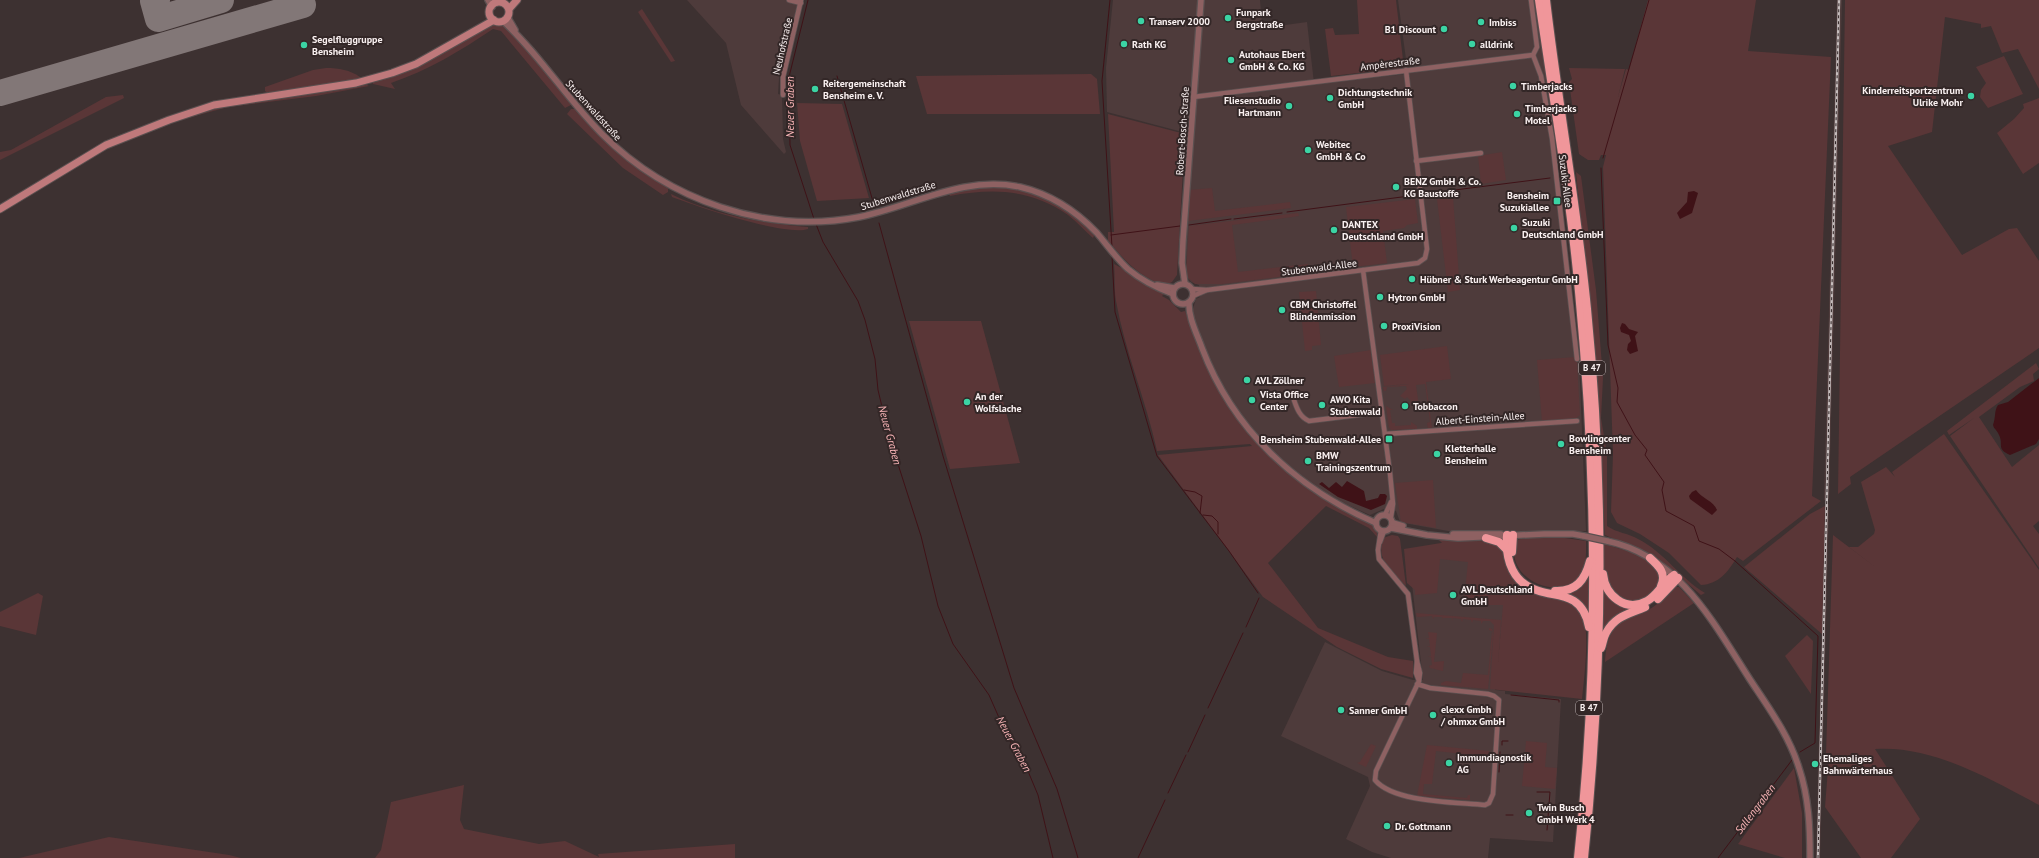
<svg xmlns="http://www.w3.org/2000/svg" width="2039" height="858" viewBox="0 0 2039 858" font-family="'PT Sans',sans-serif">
<rect width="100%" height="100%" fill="#3d3131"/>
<g fill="#4e3b3b">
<path d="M687,0H801L788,40L779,78L778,94L782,95L783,139L786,152L784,154L741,105L726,43Z"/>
<path d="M1113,0H1260L1262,23L1278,22V26L1307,22L1314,83L1408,74L1398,0H1537L1565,227L1579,357L1586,531H1448L1404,523L1400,522L1396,511L1386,508L1370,515L1332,498L1313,486L1269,450L1239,413L1223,388L1210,362L1192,312L1196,299L1200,297L1199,285L1191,282L1186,276L1190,134L1107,112L1106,68Z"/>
<path d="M1837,0H1842L1830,458L1829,499L1824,500Z"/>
<path d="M1829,504L1820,858H1816L1825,506Z"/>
<path d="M1483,544L1504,605L1495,690L1505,691V694L1561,699L1553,842L1490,838L1488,858H1391L1372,852L1346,839L1370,786L1368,777L1281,736L1325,642L1382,671L1413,680H1423L1408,549Z"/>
</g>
<g fill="#5a3637">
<path d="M1357,0H1396L1404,68L1331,76L1325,29L1333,28L1335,35L1359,34Z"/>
<path d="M1648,0H1756L1748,51L1831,57L1812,496L1821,501L1743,561L1737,557C1728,572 1719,584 1701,585L1669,553L1640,534L1617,523L1611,512L1613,454L1603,167L1606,155H1601L1599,160H1588L1579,154L1569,82L1572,79L1569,68L1625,69L1618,97L1626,69L1629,70Z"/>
<path d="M1845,0H2039V89L2018,49L2002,53L1991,26L1981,28V24L1945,17L1932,132L1888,146L1962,255L2009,229L2017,228L2039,261V348L1850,477L1851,484L1838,494Z"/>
<path d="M642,9L672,56L675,61L671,62L638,12Z"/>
<path d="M493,23L506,26L571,102V105L565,108L501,31L493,29C460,51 429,70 391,83L395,89L373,84L371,81L409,69L434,58Z"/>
<path d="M2004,56L2023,94L1988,108L1980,97L1981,90L1986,83L1976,67Z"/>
<path d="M326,68C339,68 350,70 360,77V80L269,94L265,91V87L313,70Z"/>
<path d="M1091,74L1097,79L1100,114H927L916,76Z"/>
<path d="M365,84L369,86L316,96L228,107L166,124L109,147L116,143L205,110L320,92Z"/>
<path d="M123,95L124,98L0,160V152L11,150L106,97Z"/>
<path d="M2039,98V163L2023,174L1997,133L2014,119L2024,108L2023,104Z"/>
<path d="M797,103L842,104L869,198L817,201L800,141Z"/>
<path d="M571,109H577L612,147L666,186L668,188V192L663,195L623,168L567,114Z"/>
<path d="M1108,114L1185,134L1177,275L1172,282L1166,285C1140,279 1125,260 1108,241V232H1114Z"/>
<path d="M1502,152L1506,180L1481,184L1478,156Z"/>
<path d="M1576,172L1581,176L1596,290L1603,378L1601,418L1607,454V526C1617,533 1628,533 1638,539C1664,552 1681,579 1705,593L1701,595L1656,557L1605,535L1595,359Z"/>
<path d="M988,186C1000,187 1013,187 1025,190C1053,197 1075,215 1095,234L1093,238C1085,231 1077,222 1068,215C1031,189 993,188 950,196L949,194L951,191Z"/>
<path d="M1212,188L1215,211L1290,202L1291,208L1188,221L1189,190Z"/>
<path d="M671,194C714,215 761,223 808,227V229C786,237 696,206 672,197Z"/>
<path d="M1453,197L1460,290L1448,292L1437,199Z"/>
<path d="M1415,199L1418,223L1407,225L1404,228L1383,231L1387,263L1353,267L1346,207Z"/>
<path d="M1298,213L1299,216L1232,225L1238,272L1308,264L1309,273L1222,284H1195L1186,276L1189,226Z"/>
<path d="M1114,264L1166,292L1162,296L1169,300L1181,312L1185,311C1210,379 1239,436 1298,481C1311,491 1325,500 1340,507C1350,512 1364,516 1373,523C1376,526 1378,532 1377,537L1369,528L1326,506L1268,563L1318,628L1388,657L1413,661V678L1381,669L1337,647L1263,597L1158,455L1252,446L1250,444L1157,451C1146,400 1125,352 1116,301C1114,289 1115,276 1114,264Z"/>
<path d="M1316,291L1321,345L1312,346V350L1305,351L1299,292Z"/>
<path d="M909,321H981L1020,463L950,469Z"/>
<path d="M1447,346L1451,379L1426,382L1432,428L1428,429L1427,423L1430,422L1425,384L1416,385L1419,407L1421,408L1422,410L1410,403L1411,401L1407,397L1405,399L1400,396L1407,389L1406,386L1387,387L1386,391H1384L1383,387L1409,384L1384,386L1380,355Z"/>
<path d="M1371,350L1375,383L1339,387L1334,356Z"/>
<path d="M1575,357L1577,362L1580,415L1575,419L1542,422L1537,360Z"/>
<path d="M2036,363L2039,369L2033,374L2034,381L2020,387L1979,417L2012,467L2039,445V521L2033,526L2039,534V568L1950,436L1974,418L1949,435L1947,431Z"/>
<path d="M1386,406L1393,410H1390L1392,423H1395V426L1411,425V422L1417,426V429L1391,430L1389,427Z"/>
<path d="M1944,434L2039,570V805C1990,779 1932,745 1875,749L1920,819L1891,858H1861L1825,807L1829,756L1828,753L1826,754L1833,535L1879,570L1849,547H1858L1874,534L1875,530L1861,482L1886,467L1895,477L1892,472Z"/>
<path d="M1433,480L1436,528L1401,522L1395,483Z"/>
<path d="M1825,506L1822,634L1744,567L1810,514Z"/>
<path d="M1392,535L1398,536L1400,539L1406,586C1391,572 1376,560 1383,538Z"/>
<path d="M1558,537L1586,541C1586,552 1587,567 1580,576C1561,601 1513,582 1514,551C1515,547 1514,542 1518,540C1526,535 1548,537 1558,537Z"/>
<path d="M1437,538L1495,542L1501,546L1517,581C1533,587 1571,596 1581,611C1591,626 1584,679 1582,699L1490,689L1494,625L1490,621H1483L1481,624V621L1473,620L1472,623L1471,620L1463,619L1462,622L1461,619L1453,618V621L1452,618H1443V620L1442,617H1434L1433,619L1432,616L1417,617L1416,613L1501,620L1498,662L1503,605H1477V602L1464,601L1468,562L1440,559L1437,593L1415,595V590L1407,583L1404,549L1447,542L1442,543Z"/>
<path d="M1604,544C1620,549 1646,554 1656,569C1673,597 1622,617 1606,584C1601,573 1604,556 1604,544Z"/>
<path d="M1589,577V613L1578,598L1565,594L1576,591Z"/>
<path d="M1673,587H1679L1694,603L1605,662C1606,645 1609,629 1625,619C1632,615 1641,614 1648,610C1658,605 1666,596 1673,587Z"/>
<path d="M1604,590L1612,599L1634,606L1602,632Z"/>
<path d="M38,593L43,596L36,635L0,626V612Z"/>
<path d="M1489,628L1492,629L1493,638L1488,689L1441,685V683L1446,681L1461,683L1463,673L1488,675L1492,631L1489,630Z"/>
<path d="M1428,632L1437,633L1434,662L1444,661L1443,671L1430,668L1429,666L1432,665L1431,657H1428L1431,656L1430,647H1427L1430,646L1429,639H1426L1429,638Z"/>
<path d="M1807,635L1813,641L1811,694L1785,656Z"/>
<path d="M1526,741L1547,743L1545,767L1557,768L1555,789L1522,786Z"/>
<path d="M1371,744L1376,746L1366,767L1357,763L1360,762Z"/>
<path d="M1427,745L1489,751L1491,757L1476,756L1475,759L1464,758V754L1436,751L1432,784H1424L1423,794L1467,798L1468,795H1470V800L1417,796Z"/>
<path d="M1794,768L1802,813V858H1785L1738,844Z"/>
<path d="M464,785L460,820L464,829L539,844L565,841L599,857L598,854L735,844V858H375L381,850L391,802Z"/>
<path d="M109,837L229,855L241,858H19Z"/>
</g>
<g fill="#3f1217">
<path d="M1694,191L1698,193L1692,213L1680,219L1677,213L1687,202L1688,192Z"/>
<path d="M1622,323L1625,324L1629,329L1638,332L1635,336L1638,351L1630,354L1627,350L1628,344L1631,341L1629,335L1621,332L1620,328Z"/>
<path d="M2039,378V439L2036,444L2010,455C1995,448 2005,445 1998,433C1996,429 1994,429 1993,425C1996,417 1994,411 1998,405L2008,402Z"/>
<path d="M1347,481L1364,491L1366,501L1378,498L1380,494H1385L1387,496L1385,504L1371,510L1338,497L1319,484L1322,482L1329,488L1336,482L1342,487Z"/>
<path d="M1696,490C1701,498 1714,501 1717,510L1712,515L1690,499L1689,496L1692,492Z"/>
</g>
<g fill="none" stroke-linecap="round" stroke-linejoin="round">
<g stroke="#3f1217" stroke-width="1">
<path d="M808,0L789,77L790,145L814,219"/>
<path d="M1110,0L1102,81L1112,247"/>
<path d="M837,76L874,205"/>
<path d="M1603,158L1649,0"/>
<path d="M1601,168L1608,345L1618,388L1617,402L1635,435L1647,450L1645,455L1664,482L1662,490L1666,511L1694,526L1699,541L1719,549L1735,561L1818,636L1815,743L1800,752"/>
<path d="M1423,194L1550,178"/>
<path d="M1287,212L1417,195"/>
<path d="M1234,219L1282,213"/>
<path d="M879,223L943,456L1014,688L1057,789L1078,858"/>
<path d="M816,224L823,242L858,301L865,320L875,359L878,390L889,436L921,536L938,606L953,644L989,695L1008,738L1025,764L1038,795L1053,858"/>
<path d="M1189,225L1231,219"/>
<path d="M1111,235L1180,226"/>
<path d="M1112,256L1115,312L1157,456L1229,551L1258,593"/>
<path d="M1184,490L1195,492L1202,496L1200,513"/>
<path d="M1203,515L1212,516L1218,522V534"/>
<path d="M1246,627L1259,598"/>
<path d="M1511,695L1559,700V702"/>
<path d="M1208,708L1243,633"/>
<path d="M1502,745V741H1508"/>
<path d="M1188,752L1205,715"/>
<path d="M1499,772L1500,752"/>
<path d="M1537,792H1550L1547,830"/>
<path d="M1168,793L1186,755"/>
<path d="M1506,815H1513"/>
<path d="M1138,858L1165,800"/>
<path d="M1718,858L1792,760"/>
</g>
<g stroke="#827777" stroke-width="26">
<path d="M157,0L153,1L158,19L221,0"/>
<path d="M0,93L303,5L301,0"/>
</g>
<g stroke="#5b5050" stroke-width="6">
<g id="minor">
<path d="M789,0L801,3"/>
<path d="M1533,55L1541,76L1552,138L1577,359"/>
<path d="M783,95V77L801,0"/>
<path d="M1193,97L1533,55L1537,47L1531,0"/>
<path d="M1416,161L1481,153"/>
<path d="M1363,270L1390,473L1393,504L1391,517"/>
<path d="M1192,289L1207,290L1418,263L1425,258L1427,249L1406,70"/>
<path d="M1193,296L1207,290"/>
<path d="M1294,400C1297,409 1300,417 1309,421L1382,412"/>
<path d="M1385,434L1577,421"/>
<path d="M1385,515L1391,502"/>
<path d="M1381,530L1378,550L1379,559L1408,594L1417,661"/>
<path d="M1380,542L1384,531"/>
<path d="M1417,684L1430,688L1488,694L1494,696L1499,700L1493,794L1489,803L1485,805C1457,802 1394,803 1375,780L1376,771L1419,681L1420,673L1417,661L1416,673L1419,681"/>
</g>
</g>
<g stroke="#5b5050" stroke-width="8">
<g id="tertiary">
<path d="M488,0L492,7"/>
<path d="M494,0L496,3"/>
<path d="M508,18L515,30"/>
<path d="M503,21C540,55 567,99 602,134C668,200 766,235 859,217C913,206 963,175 1020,187C1050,194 1076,211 1097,233C1107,245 1116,258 1128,269C1141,280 1157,288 1173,294"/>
<circle cx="1183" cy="294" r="10"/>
<path d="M1185,284L1182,263L1183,240L1201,0"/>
<path d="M1157,285L1174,288"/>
<path d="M1189,302C1188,317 1197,334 1202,348C1233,430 1297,489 1376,523"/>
<circle cx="1384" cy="523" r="8"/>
<path d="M1393,523L1403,526"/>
<path d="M1391,528L1427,535L1458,538L1544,534H1573L1584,536"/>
<path d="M1453,534H1501"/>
<path d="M1607,541C1679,556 1713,622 1749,678C1768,707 1789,735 1799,768C1809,798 1810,827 1810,858"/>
</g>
</g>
<g stroke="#5b5050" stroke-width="9">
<g id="secondary">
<circle cx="499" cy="12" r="10"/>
<path d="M509,9L517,0"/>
<path d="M0,209L106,145L169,120L214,105L356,83L392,73L416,64L494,20"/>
</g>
</g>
<g stroke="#5b5050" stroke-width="10">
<g id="trunk">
<path d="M1539,0C1553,97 1570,194 1579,292C1597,480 1599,670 1578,858"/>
<path d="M1546,0C1558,103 1577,205 1587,309C1605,491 1603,676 1584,858"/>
<path d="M1507,535C1505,560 1513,584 1539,591C1551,595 1563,594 1574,601C1583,607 1587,616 1589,627"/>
<path d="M1486,538L1499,542L1506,549"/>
<path d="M1512,552L1513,535"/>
<path d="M1650,558C1659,566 1667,574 1661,586"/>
<path d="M1603,574C1605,595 1625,613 1647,601C1658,595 1663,582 1674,575"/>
<path d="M1555,591C1576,592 1585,580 1590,561"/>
<path d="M1658,599L1678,578"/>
<path d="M1601,648C1603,643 1603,638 1606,633C1615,616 1629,614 1645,607"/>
</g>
</g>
<use href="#minor" stroke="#8e6162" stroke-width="4.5"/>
<use href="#tertiary" stroke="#8e6162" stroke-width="5.5"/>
<use href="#secondary" stroke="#bf797b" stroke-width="7"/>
<use href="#trunk" stroke="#f0969a" stroke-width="8"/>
<g stroke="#c6bdbd" stroke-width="2.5">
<path id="rail" d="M1818,858L1839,0"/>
</g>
<use href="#rail" stroke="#332727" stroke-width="1" stroke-dasharray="3" stroke-linecap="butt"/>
<g stroke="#5b5050" stroke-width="8" stroke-linecap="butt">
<path id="tertiary-bridge" d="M1584,536L1607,541"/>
</g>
<use href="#tertiary-bridge" stroke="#8e6162" stroke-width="5.5"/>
</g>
<g fill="#3bd4a4" stroke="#332727" stroke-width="1.5">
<circle cx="1228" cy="18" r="4"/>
<circle cx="1141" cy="21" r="4"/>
<circle cx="1481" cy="22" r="4"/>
<circle cx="1444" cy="29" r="4"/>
<circle cx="1124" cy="44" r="4"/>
<circle cx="1472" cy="44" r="4"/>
<circle cx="304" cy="45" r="4"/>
<circle cx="1231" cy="60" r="4"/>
<circle cx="1513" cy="86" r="4"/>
<circle cx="815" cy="89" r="4"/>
<circle cx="1971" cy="96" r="4"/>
<circle cx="1330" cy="98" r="4"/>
<circle cx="1289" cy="106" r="4"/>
<circle cx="1517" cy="114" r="4"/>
<circle cx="1308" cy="150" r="4"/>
<circle cx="1396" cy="187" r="4"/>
<rect x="1553" y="197" width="8" height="8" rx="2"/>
<circle cx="1514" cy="228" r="4"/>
<circle cx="1334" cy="230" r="4"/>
<circle cx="1412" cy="279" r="4"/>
<circle cx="1380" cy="297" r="4"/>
<circle cx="1282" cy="310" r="4"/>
<circle cx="1384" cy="326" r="4"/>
<circle cx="1247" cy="380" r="4"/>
<circle cx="1252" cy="400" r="4"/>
<circle cx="967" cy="402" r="4"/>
<circle cx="1322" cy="405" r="4"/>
<circle cx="1405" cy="406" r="4"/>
<rect x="1385" y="435" width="8" height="8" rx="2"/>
<circle cx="1561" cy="444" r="4"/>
<circle cx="1437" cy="454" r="4"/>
<circle cx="1308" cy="461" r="4"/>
<circle cx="1453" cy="595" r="4"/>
<circle cx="1341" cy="710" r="4"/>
<circle cx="1433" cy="715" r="4"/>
<circle cx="1449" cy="763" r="4"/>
<circle cx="1815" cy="764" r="4"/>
<circle cx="1529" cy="813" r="4"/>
<circle cx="1387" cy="826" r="4"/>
</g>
<g text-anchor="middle" stroke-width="4" stroke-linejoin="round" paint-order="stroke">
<g fill="#332727" stroke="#beb4b4" stroke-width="1">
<rect x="1579" y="361" width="26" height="14" rx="3"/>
<rect x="1576" y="701" width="26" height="14" rx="3"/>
</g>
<g font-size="9" font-weight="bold" fill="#faf1f1">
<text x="1592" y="371">B 47</text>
<text x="1589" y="711">B 47</text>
</g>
<g font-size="10" font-weight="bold" fill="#faf1f1" stroke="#332727" text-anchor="start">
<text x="1236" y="16">Funpark<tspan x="1236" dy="12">Bergstraße</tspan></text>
<text x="1149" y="25">Transerv 2000</text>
<text x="1489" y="26">Imbiss</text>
<text x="1436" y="33" text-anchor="end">B1 Discount</text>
<text x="312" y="43">Segelfluggruppe<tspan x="312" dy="12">Bensheim</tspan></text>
<text x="1132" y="48">Rath KG</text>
<text x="1480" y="48">alldrink</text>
<text x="1239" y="58">Autohaus Ebert<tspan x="1239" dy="12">GmbH &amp; Co. KG</tspan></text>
<text x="823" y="87">Reitergemeinschaft<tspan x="823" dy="12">Bensheim e. V.</tspan></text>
<text x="1521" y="90">Timberjacks</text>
<text x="1963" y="94" text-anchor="end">Kinderreitsportzentrum<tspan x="1963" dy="12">Ulrike Mohr</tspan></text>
<text x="1338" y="96">Dichtungstechnik<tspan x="1338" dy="12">GmbH</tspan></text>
<text x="1281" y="104" text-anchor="end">Fliesenstudio<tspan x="1281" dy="12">Hartmann</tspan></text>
<text x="1525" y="112">Timberjacks<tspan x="1525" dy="12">Motel</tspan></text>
<text x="1316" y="148">Webitec<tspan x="1316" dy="12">GmbH &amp; Co</tspan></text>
<text x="1404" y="185">BENZ GmbH &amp; Co.<tspan x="1404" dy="12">KG Baustoffe</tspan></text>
<text x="1549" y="199" text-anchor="end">Bensheim<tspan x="1549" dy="12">Suzukiallee</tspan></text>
<text x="1522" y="226">Suzuki<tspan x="1522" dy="12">Deutschland GmbH</tspan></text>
<text x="1342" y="228">DANTEX<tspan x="1342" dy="12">Deutschland GmbH</tspan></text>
<text x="1420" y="283">Hübner &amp; Sturk Werbeagentur GmbH</text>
<text x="1388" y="301">Hytron GmbH</text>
<text x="1290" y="308">CBM Christoffel<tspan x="1290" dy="12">Blindenmission</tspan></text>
<text x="1392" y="330">ProxiVision</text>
<text x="1255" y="384">AVL Zöllner</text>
<text x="1260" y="398">Vista Office<tspan x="1260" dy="12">Center</tspan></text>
<text x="975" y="400">An der<tspan x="975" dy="12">Wolfslache</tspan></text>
<text x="1330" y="403">AWO Kita<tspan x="1330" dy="12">Stubenwald</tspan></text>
<text x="1413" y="410">Tobbaccon</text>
<text x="1569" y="442">Bowlingcenter<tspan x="1569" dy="12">Bensheim</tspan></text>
<text x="1381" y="443" text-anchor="end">Bensheim Stubenwald-Allee</text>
<text x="1445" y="452">Kletterhalle<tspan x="1445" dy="12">Bensheim</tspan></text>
<text x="1316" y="459">BMW<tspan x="1316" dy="12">Trainingszentrum</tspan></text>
<text x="1461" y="593">AVL Deutschland<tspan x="1461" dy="12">GmbH</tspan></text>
<text x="1441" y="713">elexx Gmbh<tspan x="1441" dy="12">/ ohmxx GmbH</tspan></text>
<text x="1349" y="714">Sanner GmbH</text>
<text x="1457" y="761">Immundiagnostik<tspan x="1457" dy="12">AG</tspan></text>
<text x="1823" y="762">Ehemaliges<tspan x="1823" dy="12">Bahnwärterhaus</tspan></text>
<text x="1537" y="811">Twin Busch<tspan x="1537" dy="12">GmbH Werk 4</tspan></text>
<text x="1395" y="830">Dr. Gottmann</text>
</g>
<g font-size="10" fill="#faf1f1" stroke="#332727">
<text transform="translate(782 46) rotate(-77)" y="4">Neuhofstraße</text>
<text transform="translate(1390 63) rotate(-7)" y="4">Ampèrestraße</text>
<text transform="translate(594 110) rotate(48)" y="4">Stubenwaldstraße</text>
<text transform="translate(1182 131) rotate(-86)" y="4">Robert-Bosch-Straße</text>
<text transform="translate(1566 181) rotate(83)" y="4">Suzuki-Allee</text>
<text transform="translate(898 195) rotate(-17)" y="4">Stubenwaldstraße</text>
<text transform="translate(1319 267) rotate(-7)" y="4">Stubenwald-Allee</text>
<text transform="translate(1480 418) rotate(-4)" y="4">Albert-Einstein-Allee</text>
</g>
<g font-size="11" font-style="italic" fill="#fbb6b8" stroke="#332727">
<text transform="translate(790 107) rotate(-90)" y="4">Neuer Graben</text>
<text transform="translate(890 435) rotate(75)" y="4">Neuer Graben</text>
<text transform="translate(1014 744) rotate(62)" y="4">Neuer Graben</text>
<text transform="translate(1755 809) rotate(-53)" y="4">Sallengraben</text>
</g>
</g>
</svg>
